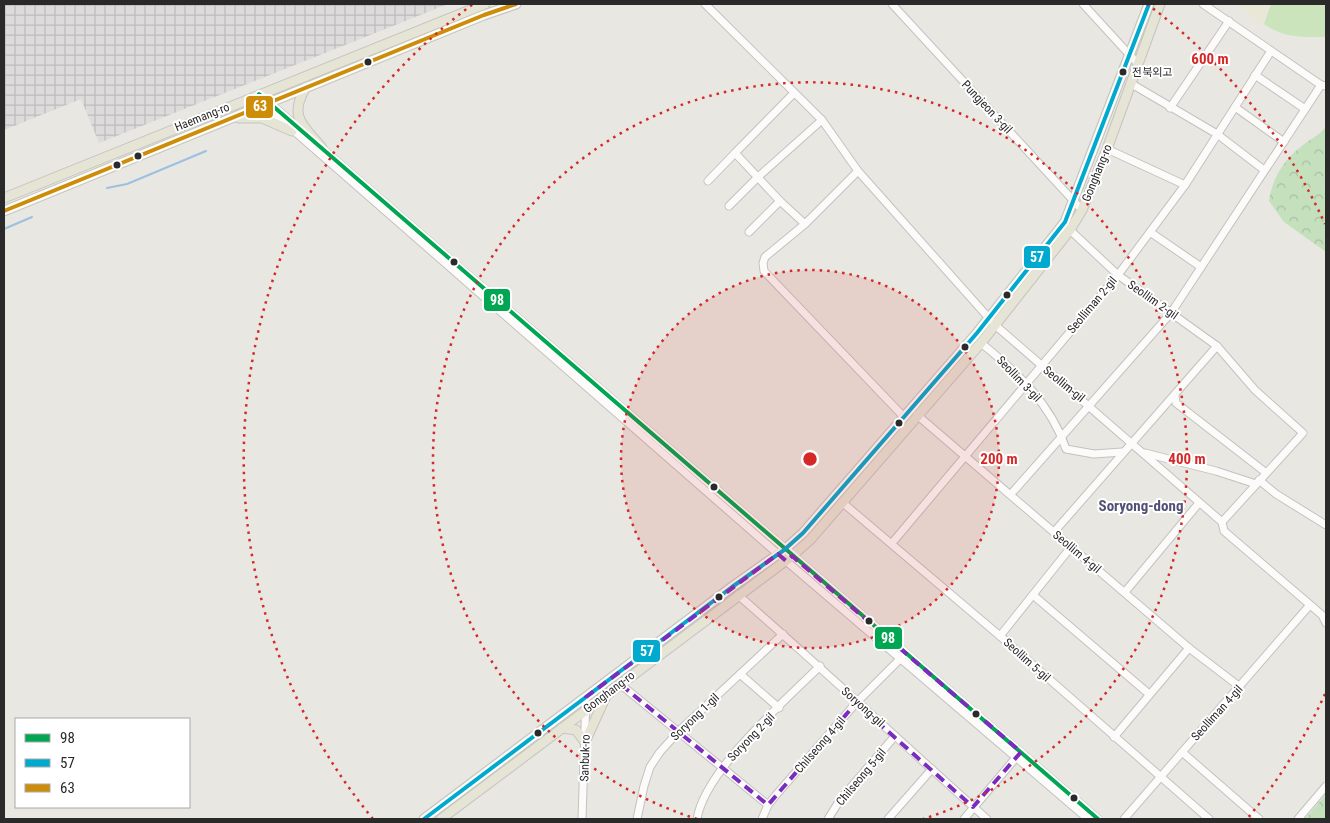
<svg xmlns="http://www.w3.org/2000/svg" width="1330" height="823" viewBox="0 0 1330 823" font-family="'Roboto Condensed','Noto Sans KR',sans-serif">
<defs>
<pattern id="industrial-grid" width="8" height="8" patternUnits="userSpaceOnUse" patternTransform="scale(1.25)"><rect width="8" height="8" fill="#dddbdc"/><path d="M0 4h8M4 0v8" fill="none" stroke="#bebcbd"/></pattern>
<pattern id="forest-crowns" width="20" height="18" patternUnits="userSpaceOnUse" patternTransform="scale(1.25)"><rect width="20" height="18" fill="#c4e0bd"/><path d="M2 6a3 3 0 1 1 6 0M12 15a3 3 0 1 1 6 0" fill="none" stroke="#a9c0a3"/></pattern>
</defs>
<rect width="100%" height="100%" fill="#e8e7e1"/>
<path fill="url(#industrial-grid)" d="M4,4H448L99,143L81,99L4,130Z"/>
<path fill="#e9e8d7" d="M1236,4H1270L1263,24Z"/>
<g fill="url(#forest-crowns)">
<path d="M1326,127V252L1284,222L1269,201C1272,179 1284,159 1302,146C1310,139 1319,136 1326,127Z"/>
<path d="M1326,794V819H1305Z"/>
</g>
<path fill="#cce4bc" d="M1271,4H1326V37C1304,37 1283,38 1264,24Z"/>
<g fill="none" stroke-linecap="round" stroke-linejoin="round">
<g stroke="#9cc0e1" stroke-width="2">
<path d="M107,188L127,184L206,151"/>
<path d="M4,229L32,217"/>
</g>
<g stroke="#c2c2c0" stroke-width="9">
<g id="minor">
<path d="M705,4L822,120L858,171L995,325L1222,522L1224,531L1322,615L1326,623"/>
<path d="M892,4L1082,210"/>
<path d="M1083,4L1138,64"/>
<path d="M1203,4L1321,85L1326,86"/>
<path d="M1255,75L1305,109"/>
<path d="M1130,83L1217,134L1264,170"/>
<path d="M259,94L309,137"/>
<path d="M254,96L778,554L1088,819"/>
<path d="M1235,107L1284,142"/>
<path d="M1170,108L1229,21"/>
<path d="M319,146L1098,819"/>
<path d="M1107,149L1185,185"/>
<path d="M735,153L794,93"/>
<path d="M858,171L805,224L765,257L763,263L764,271L903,416"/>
<path d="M708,181L735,153L780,201"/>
<path d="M729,206L758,177L822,120"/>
<path d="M1070,230L1118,275L1217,346L1255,390L1303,433L1222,522"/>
<path d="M749,232L780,201L805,224"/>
<path d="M1150,232L1201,267"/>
<path d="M981,343C1017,372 1051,404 1066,449L1094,454L1122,452"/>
<path d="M1175,396L1176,403L1265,472"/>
<path d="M917,415L1189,648L1240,687"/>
<path d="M1145,453L1216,471L1256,484"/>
<path d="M1259,480L1276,494L1326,525"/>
<path d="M1011,494L1171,313L1321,85"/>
<path d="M843,503L1000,636L1209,819"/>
<path d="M1054,532L1217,346"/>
<path d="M892,543L1118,275L1185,185L1271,51"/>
<path d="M1125,592L1199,503"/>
<path d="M738,595C822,668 904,745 987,819"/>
<path d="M1033,595L1149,694"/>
<path d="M1000,636L1071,547"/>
<path d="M740,674L779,708"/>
<path d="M620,684L768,805"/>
<path d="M1114,737L1189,648"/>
<path d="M1182,752L1259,819"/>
<path d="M582,819L586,697"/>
<path d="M637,819L644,786L650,767L660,752L679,731L783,634"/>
<path d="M697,819C705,770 784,702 820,666"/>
<path d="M762,819L768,805L776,795L856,703L902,657"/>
<path d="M828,819L840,800L895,736"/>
<path d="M888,819L932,769"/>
<path d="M964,819L1019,754"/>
<path d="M1124,819L1309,606"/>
<path d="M1298,819L1326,786"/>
</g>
</g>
<g stroke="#c4c4c2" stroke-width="11">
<g id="major">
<path d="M306,87C288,117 303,125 322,148"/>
<path d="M239,118H262L292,131"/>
<path d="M4,198L485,4"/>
<path d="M4,211L484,15L516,4"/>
<path d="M562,728L576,730L585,742"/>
<path d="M585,742L606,696"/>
<path d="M424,819L732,587L784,550L803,533L977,333L1065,222L1149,4"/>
<path d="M441,819L792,556L810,540L981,343L1070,230L1082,210L1107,149L1160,4"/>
</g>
</g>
<use href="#minor" stroke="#fcfbfa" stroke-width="7"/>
<use href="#major" stroke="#e5e4d5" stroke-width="9"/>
<g stroke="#fff" stroke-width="8">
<path id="bus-1" d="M259,94L1098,819"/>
</g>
<g stroke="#fff" stroke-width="8">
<path id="bus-2" d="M424,819L732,587L784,550L803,533L977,333L1065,222L1149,4"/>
</g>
<g stroke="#fff" stroke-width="8">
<path id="bus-3" d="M4,211L484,15L516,4"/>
</g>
<use href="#bus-1" stroke="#00a651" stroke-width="4"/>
<use href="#bus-2" stroke="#00a9ce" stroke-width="4"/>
<use href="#bus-3" stroke="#ce8d08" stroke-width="4"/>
</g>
<path fill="none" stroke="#7b2cbf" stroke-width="4" stroke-dasharray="10 6" stroke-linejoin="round" d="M778,554L786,561L792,556L1021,752L973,807L856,703L768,805L620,684L587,709L586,697Z"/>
<circle cx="810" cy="459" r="189" fill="#d62828" fill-opacity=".12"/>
<g fill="none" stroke="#d62828" stroke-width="2.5" stroke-dasharray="2.5 5">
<circle cx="810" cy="459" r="189"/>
<path d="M697 819A377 377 0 1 1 923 819"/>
<path d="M1325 694A566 566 0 0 1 1247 819M373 819A566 566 0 0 1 473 4M1147 4A566 566 0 0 1 1325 224"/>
</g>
<g fill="#2a2a2a" stroke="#fff" stroke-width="2">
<circle cx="368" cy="62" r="4.5"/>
<circle cx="1123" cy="72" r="4.5"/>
<circle cx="138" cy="156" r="4.5"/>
<circle cx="117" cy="165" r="4.5"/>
<circle cx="454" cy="262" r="4.5"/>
<circle cx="1007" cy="295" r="4.5"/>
<circle cx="965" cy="347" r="4.5"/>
<circle cx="899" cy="423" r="4.5"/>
<circle cx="714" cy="487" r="4.5"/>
<circle cx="719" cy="597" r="4.5"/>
<circle cx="869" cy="621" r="4.5"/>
<circle cx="976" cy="714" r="4.5"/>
<circle cx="538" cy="733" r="4.5"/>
<circle cx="1074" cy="798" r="4.5"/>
</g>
<g text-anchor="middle" stroke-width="4" stroke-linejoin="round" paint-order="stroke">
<g font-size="11" fill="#2a2a2a" stroke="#fff" text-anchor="start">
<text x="1132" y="76">전북외고</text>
</g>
<g font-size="12" fill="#2a2a2a" stroke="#fff">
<text transform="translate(987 107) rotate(47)" y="4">Pungjeon 3-gil</text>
<text transform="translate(202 117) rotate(-22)" y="4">Haemang-ro</text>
<text transform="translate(1097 173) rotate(-68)" y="4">Gonghang-ro</text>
<text transform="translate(1153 300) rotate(35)" y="4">Seollim 2-gil</text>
<text transform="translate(1092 305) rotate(-50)" y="4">Seolliman 2-gil</text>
<text transform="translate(1019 379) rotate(46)" y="4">Seollim 3-gil</text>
<text transform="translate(1064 384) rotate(39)" y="4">Seollim-gil</text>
<text transform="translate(1077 552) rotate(40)" y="4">Seollim 4-gil</text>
<text transform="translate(1027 660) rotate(42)" y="4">Seollim 5-gil</text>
<text transform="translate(609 692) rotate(-37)" y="4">Gonghang-ro</text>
<text transform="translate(863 707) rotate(42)" y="4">Soryong-gil</text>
<text transform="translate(1217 713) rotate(-48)" y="4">Seolliman 4-gil</text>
<text transform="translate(695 717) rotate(-44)" y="4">Soryong 1-gil</text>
<text transform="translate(751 737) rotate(-46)" y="4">Soryong 2-gil</text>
<text transform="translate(820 745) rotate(-49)" y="4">Chilseong 4-gil</text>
<text transform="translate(585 758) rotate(-88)" y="4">Sanbuk-ro</text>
<text transform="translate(861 777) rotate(-50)" y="4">Chilseong 5-gil</text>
</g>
<g font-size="15" font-weight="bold" fill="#515076" stroke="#fff">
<text x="1141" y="511">Soryong-dong</text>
</g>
</g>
<circle cx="810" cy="459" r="8" fill="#d62828" stroke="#fff" stroke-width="2.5"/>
<g font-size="15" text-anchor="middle" font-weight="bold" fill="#d62828" stroke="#fff" stroke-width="4" stroke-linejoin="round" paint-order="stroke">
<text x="1210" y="64">600 m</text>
<text x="999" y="464">200 m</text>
<text x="1187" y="464">400 m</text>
</g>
<g stroke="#fff" stroke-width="2">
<rect x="245" y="95" width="29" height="24" rx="5" fill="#ce8d08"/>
<rect x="1023" y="245" width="28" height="24" rx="5" fill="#00a9ce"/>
<rect x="483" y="288" width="28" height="24" rx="5" fill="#00a651"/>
<rect x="874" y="626" width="29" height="24" rx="5" fill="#00a651"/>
<rect x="632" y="639" width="29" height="24" rx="5" fill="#00a9ce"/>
</g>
<g font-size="14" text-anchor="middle" font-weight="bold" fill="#fff">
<text x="260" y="111">63</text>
<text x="1037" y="262">57</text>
<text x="497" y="305">98</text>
<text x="888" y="643">98</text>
<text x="647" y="656">57</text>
</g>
<rect width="1330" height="823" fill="none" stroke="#2a2a2a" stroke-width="10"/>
<rect x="15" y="718" width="175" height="90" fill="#ffffff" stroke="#aaaaaa"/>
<rect x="25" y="734" width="25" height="8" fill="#00a651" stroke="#aaaaaa"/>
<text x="60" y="743" font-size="15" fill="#2a2a2a">98</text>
<rect x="25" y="759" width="25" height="8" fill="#00a9ce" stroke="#aaaaaa"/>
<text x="60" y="768" font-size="15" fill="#2a2a2a">57</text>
<rect x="25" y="784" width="25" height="8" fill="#ce8d08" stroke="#aaaaaa"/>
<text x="60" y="793" font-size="15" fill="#2a2a2a">63</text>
</svg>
